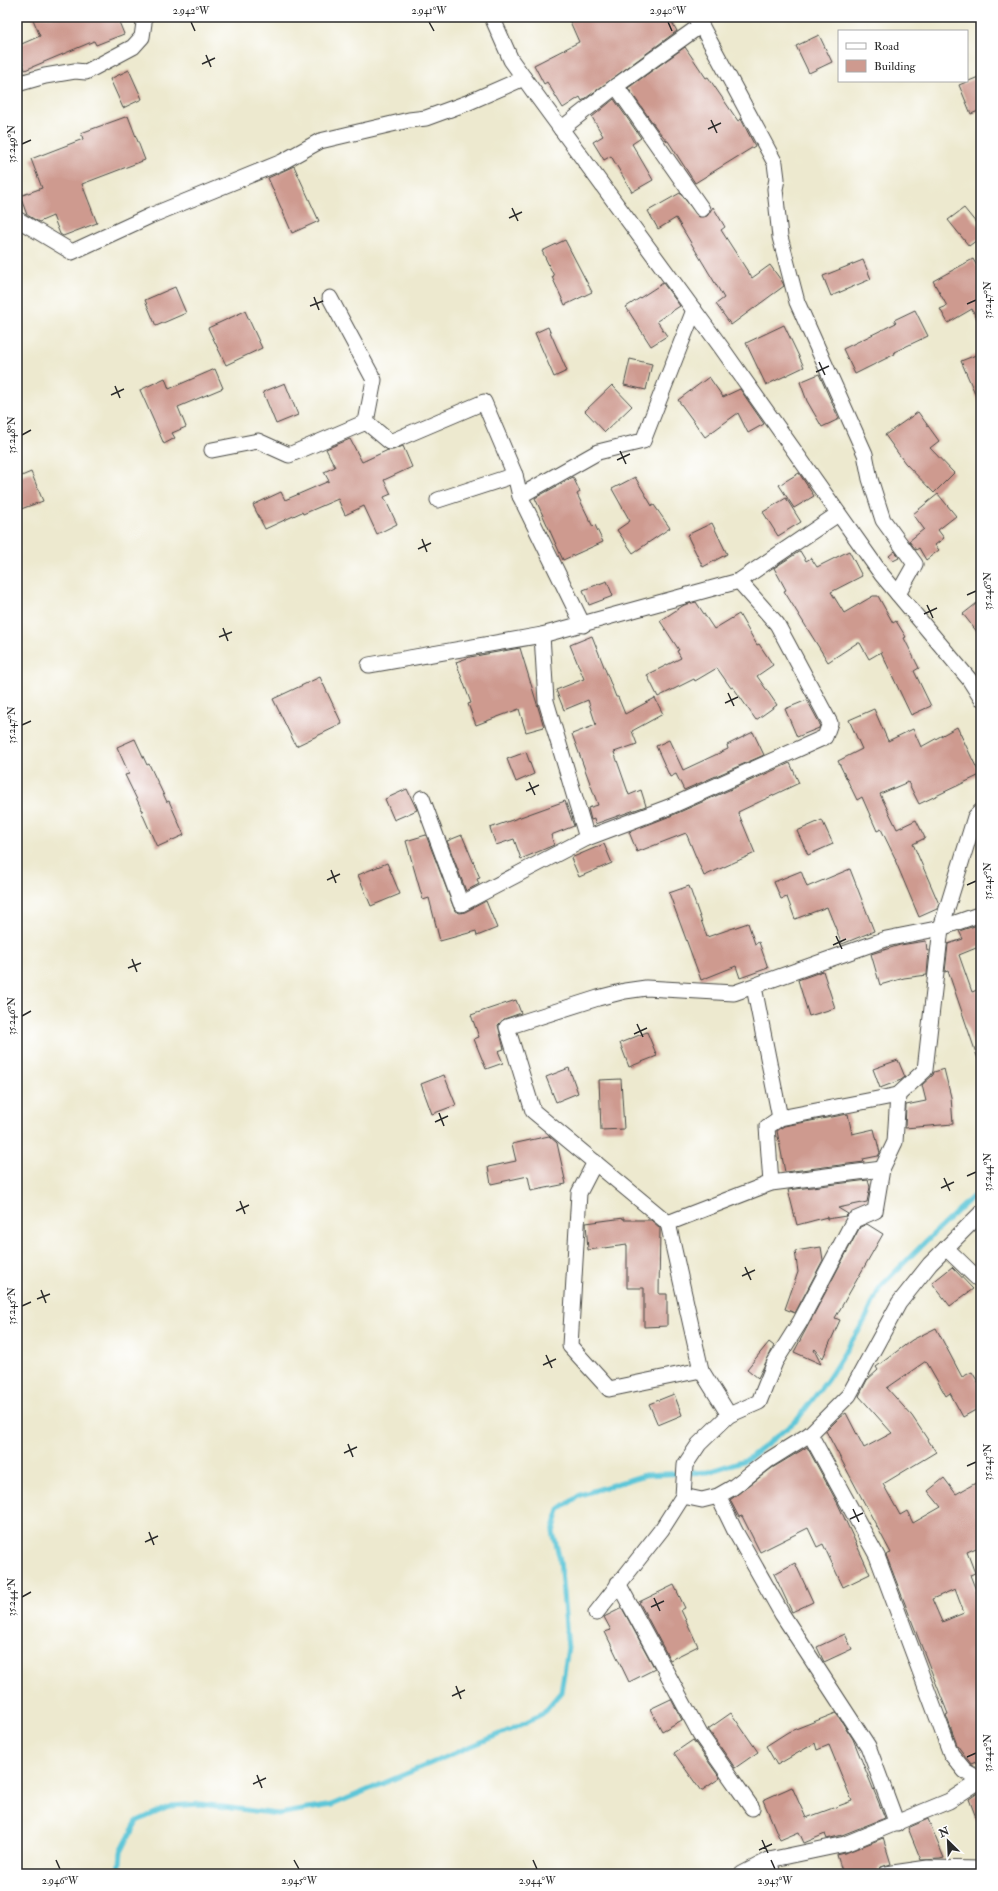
<svg xmlns="http://www.w3.org/2000/svg" width="998" height="1891" viewBox="0 0 998 1891" font-family="'IM FELL Double Pica',serif">
<rect width="100%" height="100%" fill="#fff"/>
<filter id="ink" filterUnits="userSpaceOnUse"><feTurbulence type="fractalNoise" baseFrequency=".025" numOctaves="2"/><feDisplacementMap in="SourceGraphic" scale="8" xChannelSelector="R" yChannelSelector="G"/><feConvolveMatrix kernelMatrix="1 2 1 2 8 2 1 2 1" color-interpolation-filters="sRGB"/></filter>
<filter id="wash" filterUnits="userSpaceOnUse"><feTurbulence type="fractalNoise" baseFrequency=".012" numOctaves="4" result="noise"/><feDisplacementMap in="SourceGraphic" scale="16" xChannelSelector="R" yChannelSelector="G"/><feGaussianBlur stdDeviation="0.9" result="paint"/><feColorMatrix in="noise" values="0 0 0 0 0 0 0 0 0 0 0 0 0 0 0 0 0 1.4 0 .05"/><feComposite in="paint" operator="in"/></filter>
<g filter="url(#wash)">
<rect width="100%" height="100%" fill="#ede9cf"/>
<g fill="none" stroke-linecap="round" stroke-linejoin="round">
<path stroke="#5dc6d8" stroke-width="5" d="M119,1874L121,1852L137,1821L171,1806L200,1804L278,1814L332,1805L512,1729L542,1714L561,1692L568,1648L560,1560L553,1532L559,1510L580,1495L645,1475L708,1472L748,1459L797,1420L828,1379L865,1320L880,1287L928,1239L981,1189"/>
</g>
<g id="blocks">
<g fill="#ce9a8f" fill-rule="evenodd">
<path d="M32,17H117L124,34L96,45L94,41L25,70L17,46L40,36Z"/>
<path d="M568,17H669L677,31L582,101L580,97L563,108L547,82L544,84L534,65L579,42Z"/>
<path d="M819,35L832,62L809,73L796,46Z"/>
<path d="M685,47L706,78L708,77L738,121L741,119L755,146L695,183L668,141H667L657,129L628,88Z"/>
<path d="M129,70L142,99L123,108L110,79Z"/>
<path d="M981,76V110L971,114L959,85Z"/>
<path d="M614,99L641,138L632,144L653,180L632,192L611,156L604,160L593,142L603,136L592,117Z"/>
<path d="M128,116L145,160L82,184L97,223L63,236L60,234L53,216L39,222L27,215L20,196L42,188L31,159L83,139L81,133Z"/>
<path d="M294,166L319,221L292,233L268,178Z"/>
<path d="M680,193L699,217L707,216L713,207L725,227L721,230L752,278L770,265L783,283L784,286L731,325L716,304L724,298L676,218L658,229L648,211Z"/>
<path d="M964,208L981,229V237L969,246L948,220Z"/>
<path d="M565,240L592,292L565,305L552,277L554,276L542,251Z"/>
<path d="M973,259L981,273V327L972,309L948,323L940,309L947,306L933,281Z"/>
<path d="M863,260L871,279L831,296L823,276Z"/>
<path d="M663,283L680,306L657,321L667,336L651,346L626,307Z"/>
<path d="M175,287L186,313L156,326L145,300Z"/>
<path d="M915,310L928,336L894,352L895,354L855,374L843,349L896,323L894,320Z"/>
<path d="M245,311L262,348L226,365L208,328Z"/>
<path d="M784,325L804,367L766,385L746,343Z"/>
<path d="M548,327L567,371L554,377L535,333Z"/>
<path d="M981,353V407L961,361Z"/>
<path d="M630,359L652,364L646,390L624,385Z"/>
<path d="M215,369L223,388L178,407L186,427L172,433L175,438L164,444L140,390L165,378L169,389Z"/>
<path d="M819,374L839,419L822,427L807,401L800,382Z"/>
<path d="M709,377L723,397L740,389L764,424L748,433L738,413L705,437L678,400Z"/>
<path d="M285,383L298,415L276,424L263,392Z"/>
<path d="M612,385L632,406L605,432L585,411Z"/>
<path d="M918,412L939,441L930,448L954,473L934,493L905,463L885,435Z"/>
<path d="M350,439L362,462L388,450H393L403,446L412,467L384,480L391,494L384,497L397,524L377,534L364,506L345,515L338,499L303,514L302,512L265,529L253,505L281,492L285,500L329,481L324,472L335,467L326,449Z"/>
<path d="M31,472L43,501L21,509L17,499V478Z"/>
<path d="M799,473L814,496L794,508L779,485Z"/>
<path d="M573,477L580,492L577,494L593,527L595,525L603,542L563,560L535,498Z"/>
<path d="M635,477L652,506L654,505L670,528L633,553L617,530L630,521L612,489Z"/>
<path d="M938,494L956,516L938,530L944,538L935,545L939,550L926,560L919,548L916,550L909,541L924,529L913,514Z"/>
<path d="M786,498L801,522L778,536L763,512Z"/>
<path d="M712,523L727,554L703,567L687,535Z"/>
<path d="M800,551L806,561L811,558L817,567L849,551L862,576L831,592L844,613L873,596H878L893,623L896,621L906,637L904,638L919,668L914,671L931,706L911,715L881,652L869,659L860,643H857L828,662L784,591L786,590L774,568Z"/>
<path d="M895,551L899,558L893,561L889,556Z"/>
<path d="M607,581L613,596L589,605L583,590Z"/>
<path d="M981,600V637L963,614Z"/>
<path d="M696,602L714,629L739,614L757,645L759,644L773,665L757,676L777,705L756,720L733,687L731,688L717,668L695,681L694,679L658,697L647,675L681,658L677,651L679,650L660,621L684,605Z"/>
<path d="M592,636L616,697H618L625,714L655,698L663,714L632,731L637,744L614,752L629,795L641,790L646,806L595,824L594,819L591,820L588,808L598,805L572,734L596,725L588,700L564,710L556,690L584,679L570,645Z"/>
<path d="M520,648L544,727L526,732L519,709L476,725L468,704L471,703L456,662L470,657Z"/>
<path d="M320,677L342,724L296,746L273,699Z"/>
<path d="M807,700L820,724L819,728L797,737L785,709Z"/>
<path d="M874,709L888,741L913,729L921,747L957,727L980,775L919,804L908,782L880,794L897,829L916,820L925,838L913,844L939,904L937,909L919,917L895,860H896L881,829L877,831L862,797L857,800L838,761L862,749L849,720Z"/>
<path d="M753,732L764,755L684,790L676,774L670,777L656,746L669,740L683,770L728,749L727,745Z"/>
<path d="M135,739L147,765L149,764L167,802L169,801L184,835L157,847L142,813L143,812L125,775L129,774L117,747Z"/>
<path d="M526,752L534,774L516,782L507,759Z"/>
<path d="M790,763L799,783L738,812L755,853L704,876L686,833L637,852L629,832L673,815Z"/>
<path d="M407,789L417,810L394,820L385,799Z"/>
<path d="M565,801L574,826L551,835L554,845L521,859L514,839L496,845L490,828Z"/>
<path d="M822,820L833,844L808,855L797,831Z"/>
<path d="M426,835L455,911L460,913L465,912L486,901L497,928L477,936L476,931L440,941L429,898L423,900L406,841Z"/>
<path d="M462,835L480,878L477,879L479,884L466,891L447,841Z"/>
<path d="M604,844L612,863L579,877L571,858Z"/>
<path d="M387,863L400,894L371,906L358,875Z"/>
<path d="M850,869L874,931L842,944L827,907L795,919L787,897L781,899L774,882L801,871L807,887Z"/>
<path d="M689,886L707,937L748,923L755,944L759,942L768,968L740,978L736,966L701,980L669,893Z"/>
<path d="M981,924V946L959,955L972,992L977,990L981,1001V1062H979L948,971L945,972L948,944L963,939L959,931Z"/>
<path d="M926,941L927,951L929,950L927,975L904,978L880,985L871,954L900,945Z"/>
<path d="M823,971L835,1008L809,1016L798,980Z"/>
<path d="M516,1000L521,1013L504,1019L498,1025L504,1049L498,1051L503,1063L486,1069L474,1039L479,1037L471,1015Z"/>
<path d="M647,1032L657,1056L629,1067L620,1043Z"/>
<path d="M898,1060L905,1077L901,1080L880,1088L873,1069Z"/>
<path d="M569,1068L578,1093L556,1102L546,1077Z"/>
<path d="M944,1069L951,1097L953,1124L905,1128L906,1105L926,1101L922,1085L933,1075L934,1072Z"/>
<path d="M444,1075L456,1105L432,1114L421,1084Z"/>
<path d="M621,1079L624,1129L601,1130L599,1080Z"/>
<path d="M848,1114L852,1134L874,1129L880,1153L878,1156L863,1159L864,1162L785,1172L777,1131L784,1126Z"/>
<path d="M549,1136L557,1143L566,1184L531,1191L528,1176L491,1184L488,1167L516,1161L512,1144Z"/>
<path d="M868,1180L870,1187L867,1202L838,1208L848,1214L846,1216L827,1219V1217L797,1225L788,1190Z"/>
<path d="M624,1218V1220H651L660,1228L659,1294H667V1326L644,1327V1288H627V1245L588,1250L586,1223Z"/>
<path d="M867,1224L883,1234L835,1318L840,1320L823,1358L815,1349L814,1350L821,1364L794,1352L860,1227Z"/>
<path d="M821,1247L823,1260L795,1313L785,1309L798,1272L795,1251Z"/>
<path d="M952,1267L973,1289L950,1306L932,1283Z"/>
<path d="M936,1328L962,1377L972,1372L981,1387V1407L963,1417L950,1393L946,1396L926,1361L887,1388L912,1416L936,1452L883,1484L900,1515L907,1511L913,1523L941,1507L928,1491L944,1478L956,1494L981,1480V1546L967,1552L975,1573L970,1575L981,1603V1760L971,1764L957,1745L946,1715L948,1714L886,1555L891,1553L826,1431L840,1417L846,1413L864,1448L892,1433L859,1396L867,1380L878,1370L876,1367L912,1340ZM955,1589L964,1613L942,1622L932,1599Z"/>
<path d="M769,1342L774,1346L758,1378L747,1369Z"/>
<path d="M674,1394L682,1415L658,1425L649,1404Z"/>
<path d="M807,1447L838,1504L870,1574L843,1587L823,1544L817,1547L808,1528L760,1552L742,1516L739,1517L730,1500L772,1468Z"/>
<path d="M795,1563L813,1602L792,1612L774,1574Z"/>
<path d="M674,1585L685,1608L681,1610L698,1646L670,1660L639,1602Z"/>
<path d="M622,1608L655,1669L629,1682L605,1632L611,1630L604,1617Z"/>
<path d="M845,1634L852,1649L824,1662L817,1647Z"/>
<path d="M671,1699L682,1720L662,1731L650,1709Z"/>
<path d="M731,1713L758,1752L735,1768L708,1729Z"/>
<path d="M836,1713L853,1739L885,1818L842,1835L827,1839L825,1834L804,1843L799,1832L780,1840L763,1800L792,1787L806,1818L852,1801L829,1745L817,1750L815,1743L777,1765L766,1746L788,1732Z"/>
<path d="M693,1740L720,1778L701,1791L674,1753Z"/>
<path d="M981,1791V1827L980,1828L969,1799Z"/>
<path d="M928,1819L944,1858L940,1859L921,1860L908,1828Z"/>
<path d="M883,1838L891,1864L881,1867L877,1874H843L837,1855L848,1852Z"/>
</g>
</g>
</g>
<g filter="url(#ink)">
<use href="#blocks" fill-opacity="0" stroke="#484844" stroke-width="1"/>
<g fill="none" stroke-linecap="round" stroke-linejoin="round">
<g stroke="#484844" stroke-width="17">
<g id="minor">
<path d="M492,17L511,60L534,92L721,347L882,575L969,679L981,698"/>
<path d="M695,17L701,25L775,163L777,179L775,189L780,237L797,302L865,454L870,479L883,520L915,564L898,594"/>
<path d="M17,84L45,76L75,71L86,72L133,47L142,37L144,23L141,17"/>
<path d="M616,86L702,209"/>
<path d="M561,129L616,86L701,25"/>
<path d="M17,219L72,252L150,216L282,162L320,141L409,120L426,118L467,103L524,78"/>
<path d="M330,298L374,380L366,422"/>
<path d="M212,450L258,441L289,455L366,422L390,442L484,402L515,475L520,496L583,625"/>
<path d="M520,496L598,452L643,441L694,310"/>
<path d="M438,500L515,475"/>
<path d="M542,635L546,701L587,838"/>
<path d="M369,665L542,635L739,581L838,514"/>
<path d="M422,798L461,904L587,838L669,807L825,737L830,723L777,624L739,581"/>
<path d="M754,987L780,1118"/>
<path d="M595,1162L579,1193L570,1346L609,1389L701,1370L668,1223L771,1183L882,1169"/>
<path d="M771,1183L767,1127L780,1118L898,1095"/>
<path d="M668,1223L533,1111L507,1027L598,998L625,991L646,988L734,993L886,939L941,928L981,914"/>
<path d="M946,1248L977,1278L981,1279"/>
<path d="M701,1370L729,1415L759,1402L775,1362L800,1322L854,1220L875,1211L882,1169L895,1142L898,1095L925,1070L941,928L975,817L981,811"/>
<path d="M683,1496L702,1500L718,1496L732,1488L767,1461L810,1434"/>
<path d="M718,1496L735,1531L782,1614L868,1746L897,1824"/>
<path d="M618,1583L700,1734L752,1808"/>
<path d="M596,1613L662,1529L683,1496L685,1465L699,1444L729,1415"/>
<path d="M981,1780L965,1771L951,1754L877,1556L810,1434L849,1395L899,1303L930,1264L981,1213"/>
<path d="M769,1860L773,1874"/>
<path d="M742,1874L769,1860L845,1844L949,1801L981,1780"/>
<path d="M886,1874L928,1868L981,1869"/>
</g>
</g>
<use href="#minor" stroke="#fff" stroke-width="15"/>
</g>
</g>
<path fill="none" stroke="#2b2b2b" stroke-width="1.5" d="M191,22L195,31M429,22L434,31M668,22L672,31M206,55L211,67M202,64L215,58M711,120L717,133M708,129L721,123M22,144L31,140M512,208L518,221M509,218L522,212M314,297L319,310M967,304L976,300M310,306L323,301M819,362L825,375M816,372L829,366M115,386L120,398M111,395L124,389M22,435L31,430M620,451L626,464M617,460L630,454M422,539L427,552M418,549L431,543M967,595L976,591M927,605L933,618M924,614L937,608M223,628L228,641M219,637L232,632M728,693L734,706M725,703L738,697M22,725L31,721M529,782L535,795M526,791L539,785M331,870L336,883M327,880L340,874M967,885L976,881M836,936L842,949M833,945L846,939M132,959L137,972M128,968L141,963M22,1016L31,1011M637,1024L643,1037M634,1034L647,1028M439,1113L444,1126M435,1122L448,1116M967,1176L976,1172M944,1178L950,1191M941,1188L954,1182M240,1201L245,1214M236,1211L249,1205M745,1267L751,1280M742,1276L755,1270M41,1290L46,1303M37,1299L50,1294M22,1306L31,1302M546,1355L552,1368M543,1365L556,1359M348,1444L353,1457M344,1453L357,1447M967,1466L976,1462M853,1509L859,1522M850,1519L863,1513M149,1532L154,1545M145,1542L158,1536M22,1597L31,1592M654,1598L660,1611M651,1607L664,1601M456,1686L461,1699M452,1696L465,1690M967,1757L976,1753M257,1775L262,1788M253,1784L266,1778M762,1840L768,1853M759,1850L772,1844M56,1860L60,1869M294,1860L299,1869M533,1860L537,1869M771,1860L775,1869"/>
<rect width="998" height="1891" fill="none" stroke="#fff" stroke-width="44"/>
<rect x="838" y="30" width="130" height="52" fill="#ffffff" stroke="#aaaaaa"/>
<rect x="846" y="43" width="20" height="6" fill="#ffffff" stroke="#aaaaaa"/>
<text x="874" y="50" font-size="12" fill="#2b2b2b">Road</text>
<rect x="846" y="60" width="20" height="12" fill="#ce9a8f" stroke="#aaaaaa"/>
<text x="874" y="70" font-size="12" fill="#2b2b2b">Building</text>
<g transform="translate(948 1841) rotate(336)" stroke="#ffffff" stroke-width="3" paint-order="stroke">
<path d="M0-3L7 15L0 10L-7 15Z" fill="#2b2b2b"/>
<text y="-6" font-size="11" font-weight="bold" text-anchor="middle" fill="#2b2b2b">N</text>
</g>
<rect x="22" y="22" width="954" height="1847" fill="none" stroke="#2b2b2b" stroke-width="1.5"/>
<g font-size="10" text-anchor="middle" fill="#2b2b2b">
<text x="191" y="14">2.942°W</text>
<text x="429" y="14">2.941°W</text>
<text x="668" y="14">2.940°W</text>
<text transform="translate(11 144) rotate(-90)" y="4">35.249°N</text>
<text transform="translate(987 300) rotate(-90)" y="4">35.247°N</text>
<text transform="translate(11 435) rotate(-90)" y="4">35.248°N</text>
<text transform="translate(987 591) rotate(-90)" y="4">35.246°N</text>
<text transform="translate(11 725) rotate(-90)" y="4">35.247°N</text>
<text transform="translate(987 881) rotate(-90)" y="4">35.245°N</text>
<text transform="translate(11 1016) rotate(-90)" y="4">35.246°N</text>
<text transform="translate(987 1172) rotate(-90)" y="4">35.244°N</text>
<text transform="translate(11 1306) rotate(-90)" y="4">35.245°N</text>
<text transform="translate(987 1462) rotate(-90)" y="4">35.243°N</text>
<text transform="translate(11 1597) rotate(-90)" y="4">35.244°N</text>
<text transform="translate(987 1753) rotate(-90)" y="4">35.242°N</text>
<text x="60" y="1884">2.946°W</text>
<text x="299" y="1884">2.945°W</text>
<text x="537" y="1884">2.944°W</text>
<text x="775" y="1884">2.943°W</text>
</g>
</svg>
